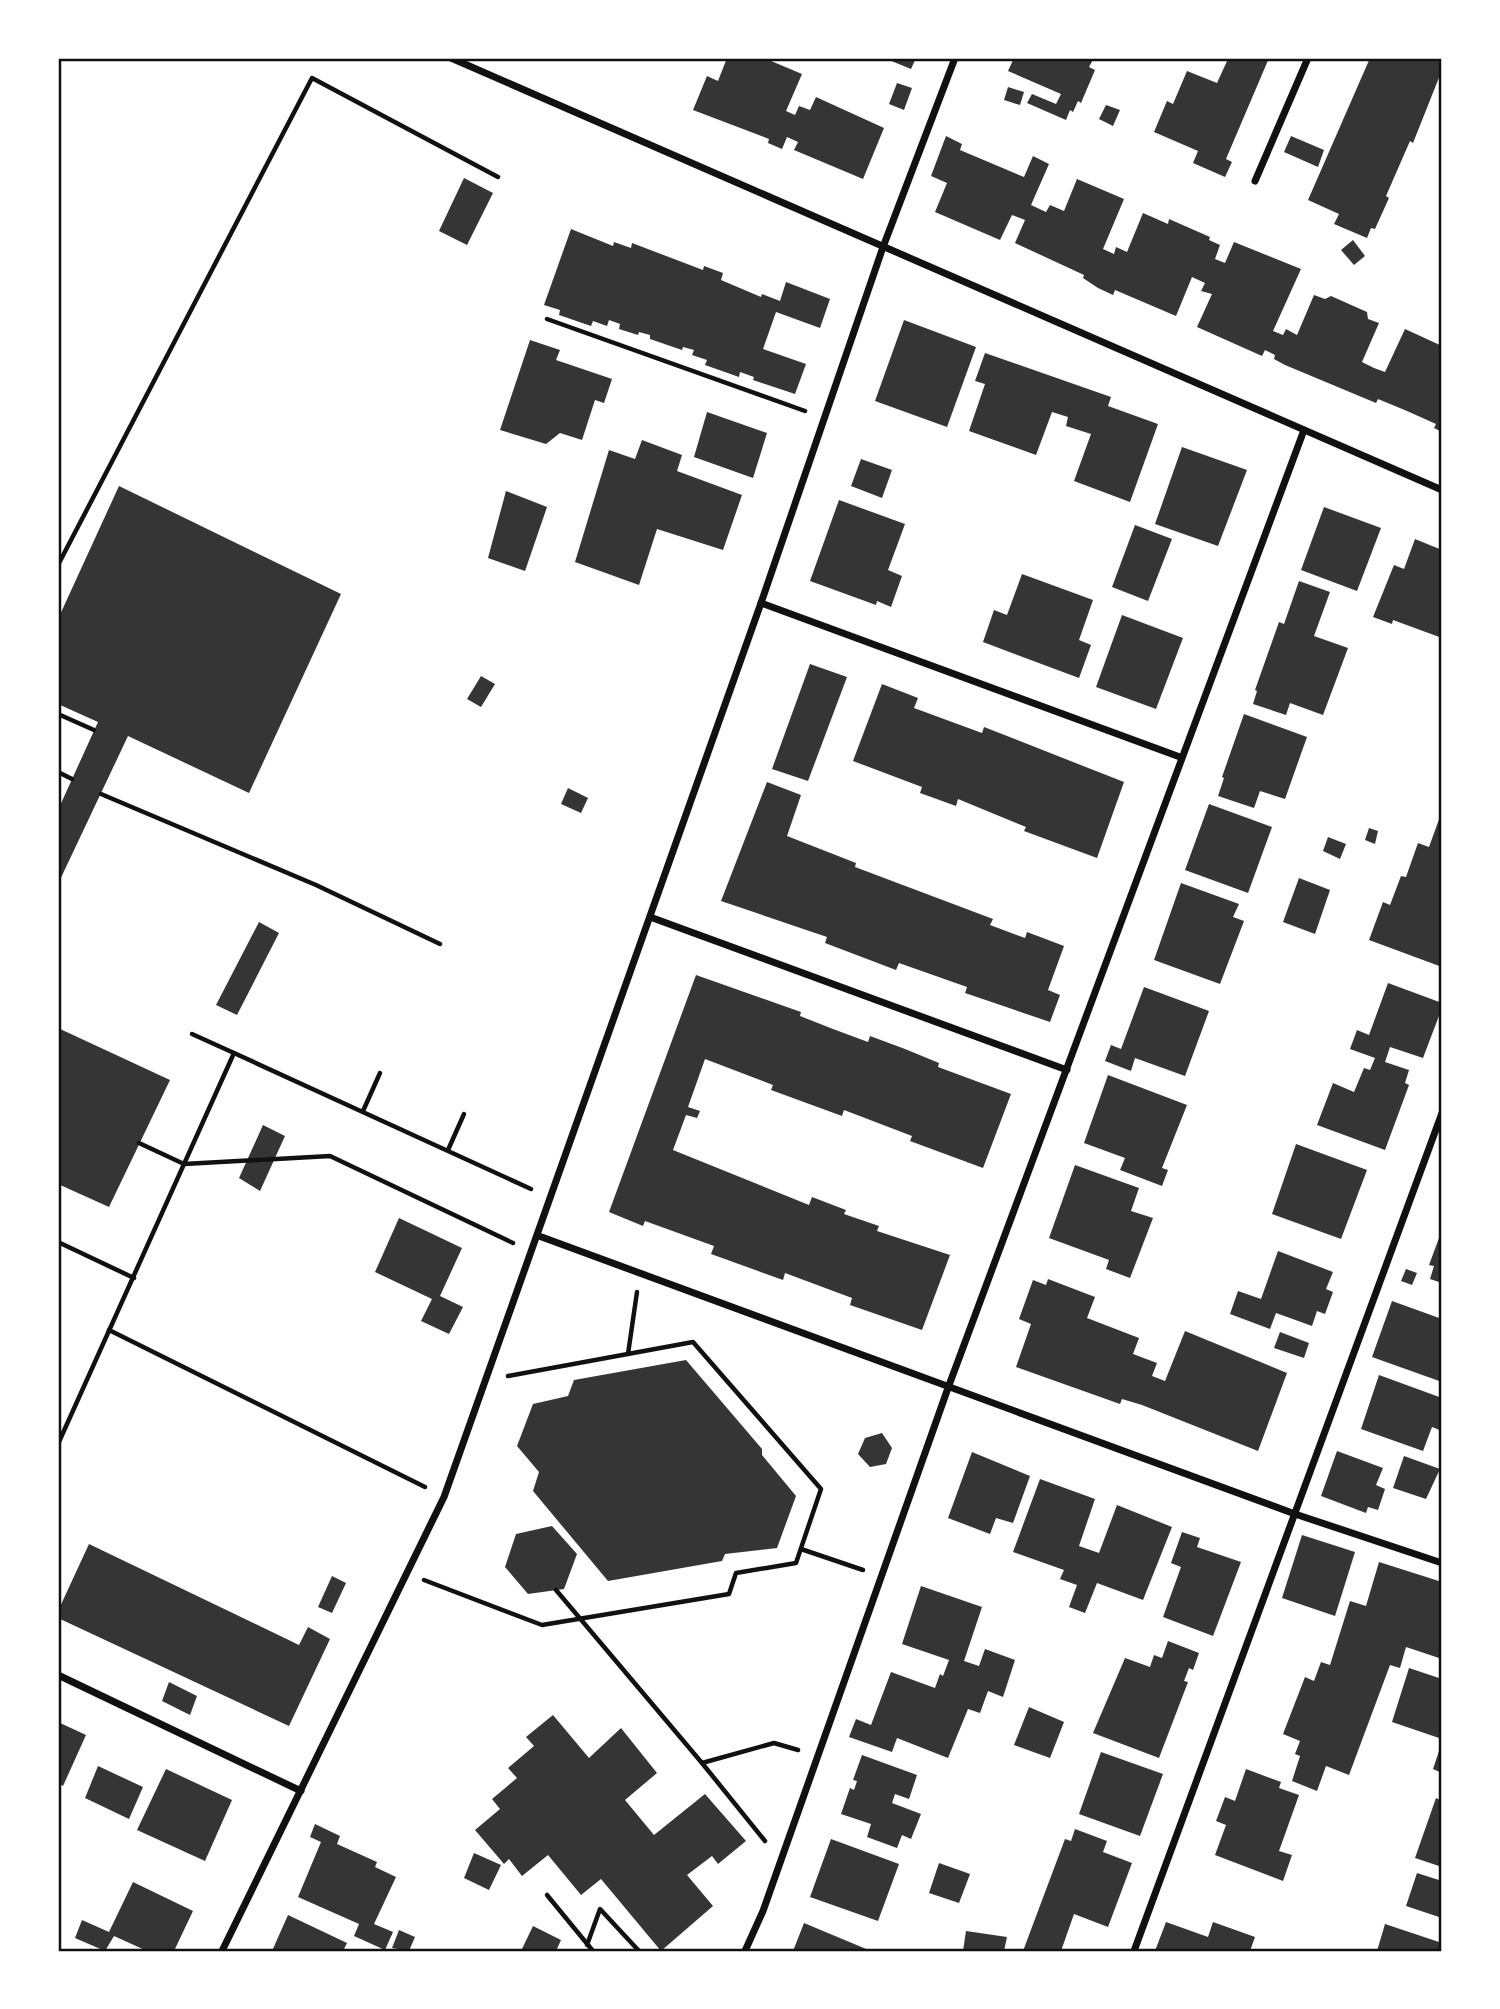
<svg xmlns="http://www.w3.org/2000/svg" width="1500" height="2009" viewBox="0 0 1500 2009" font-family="'Nunito Sans',sans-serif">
<rect width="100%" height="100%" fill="#fff"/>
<g fill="#353535">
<path d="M727,58H764L802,74L786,111L795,115L799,106L810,110L816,97L884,128L863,179L794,150L798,142L787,137L782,149L768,143L769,139L693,110L707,76L718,81Z"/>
<path d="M884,58H916L911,69Z"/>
<path d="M1014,58H1094L1089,67L1095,70L1081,103L1078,101L1073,112L1070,110L1066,120L1027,103L1032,94L1056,104L1061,94L1008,71Z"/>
<path d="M1219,58H1269L1226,159L1232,162L1225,177L1193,163L1198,151L1154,132L1167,101L1173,104L1187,71L1217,83L1227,61Z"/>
<path d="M1370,58H1442V70L1413,143L1410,141L1386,196L1389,198L1375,229L1371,228L1367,238L1334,224L1339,214L1308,200Z"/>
<path d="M897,83L912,88L904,110L889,104Z"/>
<path d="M1008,87L1024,92L1020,105L1004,100Z"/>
<path d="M1106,105L1120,110L1113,126L1099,119Z"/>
<path d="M946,136L962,144L960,150L1024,177L1033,156L1049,164L1031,205L1046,212L1050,205L1064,211L1077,179L1124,199L1103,249L1114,254L1116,247L1127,252L1143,213L1168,224L1169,219L1210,237L1209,240L1220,245L1215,259L1225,263L1234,242L1301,269L1273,331L1283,335L1286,329L1297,335L1314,295L1325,299L1331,296L1367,312L1368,319L1379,323L1362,362L1374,368L1385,372L1405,329L1442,346V432L1434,428L1436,424L1407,411L1378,399L1376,403L1285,365L1274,359L1275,355L1265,350L1262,356L1197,327L1212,294L1201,291L1205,283L1192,277L1176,316L1115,290L1113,295L1098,288L1083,278L1084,275L1015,243L1025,220L1012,215L1000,240L935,212L947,183L931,176Z"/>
<path d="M1291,136L1324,150L1318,167L1284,152Z"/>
<path d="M464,178L493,193L467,245L439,231Z"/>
<path d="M571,229L613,246L614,242L631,248L632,243L703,270L704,266L723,273L721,280L761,297L762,294L780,301L786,282L830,299L820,328L776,312L763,349L806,364L795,394L753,380L754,377L740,372L739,377L705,365L707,360L692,355L694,350L683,347L682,350L650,339V335L639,332L638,335L619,329L620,324L609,320L607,326L593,321L591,326L559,315L560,310L544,305Z"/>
<path d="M1353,240L1365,256L1354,265L1341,250Z"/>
<path d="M904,320L976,347L947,427L875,401Z"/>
<path d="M530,340L560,350L556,360L612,379L604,403L595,400L582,440L560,433L546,444L500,430Z"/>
<path d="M985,353L1111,397L1108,406L1158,424L1130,502L1074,481L1091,434L1066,426L1068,417L1052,412L1036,455L969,431L985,384L975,381Z"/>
<path d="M707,412L767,433L753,478L694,457Z"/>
<path d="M642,440L682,455L677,471L742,495L723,550L657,529L639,585L575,562L609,450L635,459Z"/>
<path d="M1182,447L1247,470L1218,546L1155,524Z"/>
<path d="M861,459L892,470L882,498L851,486Z"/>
<path d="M119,486L341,594L249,793L128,736L58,884V810L98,722L58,704V619Z"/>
<path d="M506,491L547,507L525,571L488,558Z"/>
<path d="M839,500L905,524L888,570L902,576L891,607L877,601L876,605L810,581Z"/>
<path d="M1324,507L1381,528L1357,591L1301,570Z"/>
<path d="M1135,525L1172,539L1148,601L1112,587Z"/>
<path d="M1415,539L1442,550V638L1393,620L1392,624L1373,617L1394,565L1404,569Z"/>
<path d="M1022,574L1093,600L1079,640L1091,645L1079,678L983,642L994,610L1007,615Z"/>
<path d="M1299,581L1330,592L1314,636L1348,648L1323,715L1290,703L1286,715L1253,704L1257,691L1255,690L1279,622L1284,624Z"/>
<path d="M1122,615L1183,638L1156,709L1096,687Z"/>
<path d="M810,664L847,677L808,781L772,769Z"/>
<path d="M481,676L495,684L481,707L467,699Z"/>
<path d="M882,684L918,698L914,708L982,733L984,727L1124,782L1097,858L1024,831L1026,827L958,799L956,806L920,793L922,787L853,761Z"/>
<path d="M1244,714L1307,737L1285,799L1260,791L1254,808L1218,796L1224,778L1222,777Z"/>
<path d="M767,782L801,795L787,836L856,863L855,867L993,919L990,925L1025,938L1027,932L1064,946L1048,990L1060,995L1050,1022L965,993L967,987L899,963L896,970L825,943L827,937L721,901Z"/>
<path d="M568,788L588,798L581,813L561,804Z"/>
<path d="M1209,804L1272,827L1248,893L1185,870Z"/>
<path d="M1442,811V967L1369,940L1383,902L1390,905L1401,876L1406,877L1418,843L1429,847Z"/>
<path d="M1369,828L1378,831L1375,844L1365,840Z"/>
<path d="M1328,837L1346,844L1340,859L1323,851Z"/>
<path d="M1299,878L1330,890L1315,934L1283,922Z"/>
<path d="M1181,883L1239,904L1233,917L1244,921L1220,984L1154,960Z"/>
<path d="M259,922L279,933L237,1015L216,1005Z"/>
<path d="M696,975L801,1012L800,1016L833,1029L868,1042L870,1036L905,1049L939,1063L938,1067L1011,1094L983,1168L910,1141L912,1136L844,1110L842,1116L771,1090L773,1085L705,1059L688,1107L700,1111L697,1118L686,1115L673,1150L809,1205L812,1197L846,1210L844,1214L879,1226L877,1231L950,1255L922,1330L850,1305L852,1298L785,1273L783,1280L711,1254L714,1246L645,1221L643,1226L609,1212Z"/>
<path d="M1388,983L1442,1003V1008L1423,1058L1390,1047L1385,1062L1409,1070L1405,1083L1409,1085L1385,1150L1317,1125L1333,1083L1354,1092L1364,1068L1370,1070L1375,1058L1350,1049L1357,1030L1369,1035Z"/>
<path d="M1144,987L1209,1011L1185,1076L1135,1058L1131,1071L1105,1061L1111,1045L1121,1049Z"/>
<path d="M58,1028L170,1080L109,1207L58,1184Z"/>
<path d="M1108,1075L1187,1105L1162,1168L1168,1170L1162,1186L1120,1170L1125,1158L1084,1143Z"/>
<path d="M263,1125L285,1136L260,1191L239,1178Z"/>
<path d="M1296,1144L1367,1170L1341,1239L1272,1214Z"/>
<path d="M1075,1165L1139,1188L1131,1211L1153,1218L1130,1278L1106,1269L1109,1260L1049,1238Z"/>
<path d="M399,1218L462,1248L440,1296L463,1307L449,1334L421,1321L432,1299L375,1272Z"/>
<path d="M1442,1230V1283L1430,1279L1434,1266L1429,1265Z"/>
<path d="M1278,1251L1333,1272L1326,1289L1333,1292L1325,1314L1317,1311L1312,1326L1276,1313L1270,1329L1230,1314L1238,1291L1261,1299Z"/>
<path d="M1406,1269L1417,1273L1412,1285L1401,1281Z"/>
<path d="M1048,1279L1095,1297L1087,1318L1139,1338L1133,1354L1157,1363L1152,1376L1165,1381L1185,1331L1287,1373L1258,1451L1142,1405L1122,1399L1120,1404L1016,1367L1031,1324L1019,1319L1033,1280L1046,1285Z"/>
<path d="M1392,1301L1442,1319V1382L1372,1357Z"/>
<path d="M1280,1332L1309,1343L1304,1358L1274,1348Z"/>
<path d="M686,1360L762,1449V1455L796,1496L777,1548L725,1554L722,1561L608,1581L533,1491L539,1472L517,1446L533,1404L568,1396L574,1380Z"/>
<path d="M1379,1375L1442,1398V1431L1432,1427L1423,1451L1361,1429Z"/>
<path d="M882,1433L892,1448L886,1464L870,1467L858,1454L865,1438Z"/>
<path d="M1337,1451L1383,1468L1376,1485L1385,1489L1378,1510L1368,1507L1366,1513L1321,1496Z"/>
<path d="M972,1452L1030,1476L1013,1523L996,1518L990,1534L948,1518Z"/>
<path d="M1404,1456L1440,1469L1426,1499L1393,1488Z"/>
<path d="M1040,1479L1095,1499L1079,1546L1099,1553L1117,1505L1172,1527L1143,1600L1097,1583L1085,1613L1069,1607L1077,1585L1060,1579L1064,1570L1013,1552Z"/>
<path d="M552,1526L577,1554L564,1589L528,1594L505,1567L516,1534Z"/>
<path d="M1182,1532L1200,1538L1197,1547L1241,1562L1213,1636L1163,1617L1181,1567L1171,1563Z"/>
<path d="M1302,1535L1355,1552L1335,1616L1282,1598Z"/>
<path d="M89,1544L299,1645L308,1627L330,1639L289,1726L58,1618V1611Z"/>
<path d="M1379,1562L1442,1582V1659L1406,1647L1400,1668L1390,1665L1349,1775L1326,1766L1317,1791L1292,1781L1300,1756L1295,1754L1300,1741L1283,1734L1305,1677L1314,1681L1321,1662L1330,1665L1350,1601L1366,1606Z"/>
<path d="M332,1576L346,1583L332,1613L318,1607Z"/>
<path d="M921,1586L982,1607L964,1661L979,1666L985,1649L1015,1660L1003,1697L988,1691L980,1713L968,1709L948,1758L897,1738L892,1752L849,1737L856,1719L871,1725L891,1672L935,1688L940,1674L943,1676L949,1660L902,1644Z"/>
<path d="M1168,1641L1199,1653L1193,1670L1189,1668L1184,1681L1188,1682L1159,1758L1093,1733L1125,1658L1150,1667L1154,1655L1162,1658Z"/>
<path d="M1409,1668L1442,1679V1739L1392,1722Z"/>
<path d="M169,1682L197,1696L190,1715L162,1701Z"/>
<path d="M1029,1707L1064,1722L1050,1758L1014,1745Z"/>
<path d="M553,1715L589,1758L621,1728L657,1773L625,1800L654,1835L705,1794L746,1841L718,1864L712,1856L687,1875L713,1906L661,1951L601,1879L581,1895L548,1855L522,1876L509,1859L504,1864L475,1830L500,1809L492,1799L517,1778L508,1768L534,1746L526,1737Z"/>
<path d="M58,1722L86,1735L63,1786L58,1783Z"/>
<path d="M1439,1751L1442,1752V1773L1433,1769Z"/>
<path d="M1101,1752L1163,1774L1140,1836L1079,1814Z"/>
<path d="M862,1755L917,1775L909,1799L895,1794L892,1803L921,1814L911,1839L902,1835L897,1848L867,1837L871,1824L841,1814L850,1788L854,1790L857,1781L853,1780Z"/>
<path d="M98,1766L143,1787L129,1819L85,1798Z"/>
<path d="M166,1769L232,1800L205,1861L137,1830Z"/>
<path d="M1246,1769L1281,1782L1279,1788L1299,1795L1279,1851L1292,1855L1283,1881L1215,1855L1226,1825L1216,1821L1225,1797L1235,1801Z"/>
<path d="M1436,1798L1442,1801V1867L1415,1858Z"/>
<path d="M315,1824L340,1836L337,1844L377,1862L375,1867L396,1877L374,1924L393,1932L385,1950L354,1936L359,1924L298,1897L321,1842L310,1837Z"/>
<path d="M1075,1829L1107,1841L1103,1852L1132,1863L1108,1927L1074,1914L1061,1951H1023L1065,1839L1071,1841Z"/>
<path d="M831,1839L899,1864L878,1921L810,1897Z"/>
<path d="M474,1853L501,1865L489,1890L464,1878Z"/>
<path d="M939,1863L970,1874L959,1903L929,1893Z"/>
<path d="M1417,1873L1442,1881V1918L1406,1906Z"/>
<path d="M133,1882L193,1911L174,1951H147L114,1936L105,1951L75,1938L82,1920L109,1932Z"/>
<path d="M288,1915L347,1943L343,1951H272Z"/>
<path d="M1166,1922L1208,1937L1213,1922L1255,1937L1250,1951H1155Z"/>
<path d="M804,1923L871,1951H793Z"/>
<path d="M1385,1924L1442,1943V1951H1377Z"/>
<path d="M533,1926L561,1940L556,1951H521Z"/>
<path d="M399,1930L415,1937L409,1951L392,1948Z"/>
<path d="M966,1931L1007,1937L1004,1951H963Z"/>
</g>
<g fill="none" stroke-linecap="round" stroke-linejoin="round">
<g stroke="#111" stroke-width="4.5">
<path d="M547,319L805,411"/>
<path d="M58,565L312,78L498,177"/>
<path d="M58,714L94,730"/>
<path d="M58,772L72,779"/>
<path d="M101,794L316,885L440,944"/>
<path d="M192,1034L234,1053"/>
<path d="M363,1111L380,1073"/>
<path d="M139,1143L184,1164L330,1156L513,1243"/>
<path d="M448,1150L464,1114"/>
<path d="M58,1242L134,1278"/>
<path d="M109,1330L425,1487"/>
<path d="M628,1354L637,1292"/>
<path d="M58,1444L234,1053L531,1189"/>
<path d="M801,1549L863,1570"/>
<path d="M424,1580L542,1625L729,1594L736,1573L796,1563L821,1489L693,1342L508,1376"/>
<path d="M556,1590L702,1763L774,1743L798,1750"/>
<path d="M702,1763L765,1841"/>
<path d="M547,1895L593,1951"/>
<path d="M587,1945L600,1909L639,1951"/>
</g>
<g stroke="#111" stroke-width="7">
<path d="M451,58L1442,490"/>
<path d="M1255,181L1308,58"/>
<path d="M761,603L1180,757"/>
<path d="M650,917L1067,1070"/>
<path d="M539,1236L1295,1514L1442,1563"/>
<path d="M58,1675L301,1791"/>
<path d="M222,1951L444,1497L761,603L883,247L955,58"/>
<path d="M745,1951L763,1911L948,1388L1304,430"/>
<path d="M1134,1951L1442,1113"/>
</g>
</g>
<rect width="1500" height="2009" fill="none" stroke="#ffffff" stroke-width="119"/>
<rect x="60" y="60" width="1380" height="1890" fill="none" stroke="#111" stroke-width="2.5"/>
</svg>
